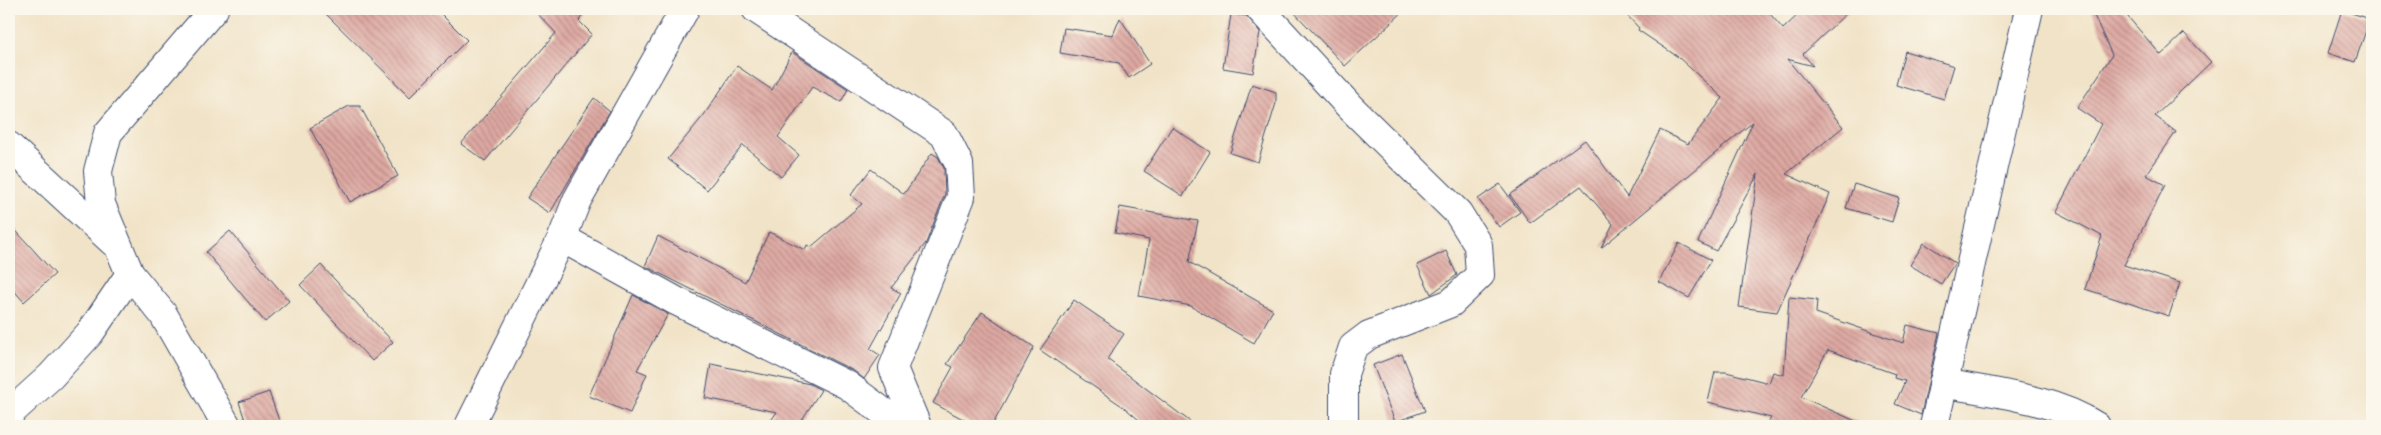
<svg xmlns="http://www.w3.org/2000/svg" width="2381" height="435" viewBox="0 0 2381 435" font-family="Kalam,sans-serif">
<defs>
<pattern id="building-back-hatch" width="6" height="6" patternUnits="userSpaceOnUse" patternTransform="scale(1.25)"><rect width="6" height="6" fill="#dea8a1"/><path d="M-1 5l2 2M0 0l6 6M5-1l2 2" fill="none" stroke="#b38986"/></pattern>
</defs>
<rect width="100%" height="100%" fill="#fbf7ec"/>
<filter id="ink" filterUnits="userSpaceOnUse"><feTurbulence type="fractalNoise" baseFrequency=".02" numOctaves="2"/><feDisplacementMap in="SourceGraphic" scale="10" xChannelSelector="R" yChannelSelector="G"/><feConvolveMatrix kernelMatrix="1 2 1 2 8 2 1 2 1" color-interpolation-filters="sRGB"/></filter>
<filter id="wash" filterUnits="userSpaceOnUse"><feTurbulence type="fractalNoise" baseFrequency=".0096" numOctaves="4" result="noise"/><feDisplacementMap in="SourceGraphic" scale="20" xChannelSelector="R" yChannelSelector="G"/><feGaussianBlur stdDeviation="1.12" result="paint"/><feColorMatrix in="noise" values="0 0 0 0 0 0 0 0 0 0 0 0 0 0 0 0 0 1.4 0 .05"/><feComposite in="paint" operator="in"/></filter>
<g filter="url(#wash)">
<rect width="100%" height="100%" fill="#f1e3c7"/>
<g id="blocks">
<g fill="url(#building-back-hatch)">
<path d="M321,9H436L467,40L410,97Z"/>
<path d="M533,9H586L579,21L592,34L485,161L461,144L556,33Z"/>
<path d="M1291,9H1406L1345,66Z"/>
<path d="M1621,9H1766L1783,29L1804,9H1851L1803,54L1813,66L1787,59L1843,127L1786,174L1830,194L1777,312L1739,307L1758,174L1716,251L1698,242L1753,122L1601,248L1613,224L1581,186L1530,223L1510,195L1585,140L1627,197L1660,130L1688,144L1723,98L1678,57L1638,30L1639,28Z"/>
<path d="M2091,9H2121L2161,55L2184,33L2211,62L2155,116L2176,132L2146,175L2165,185L2124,265L2180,283L2169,316L2085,289L2102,236L2056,212L2101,124L2077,108L2112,55Z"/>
<path d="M2342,10L2370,19L2355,62L2328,53Z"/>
<path d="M1231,14L1247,16L1260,32L1253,73L1223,68Z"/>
<path d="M1120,18L1150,64L1129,78L1119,63L1060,53L1064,28L1113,35Z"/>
<path d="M1905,51L1954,66L1944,99L1896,85Z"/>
<path d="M792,52L848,89L841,102L812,87L778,137L799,155L781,177L743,145L707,190L668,159L704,115L737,66L772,90Z"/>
<path d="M1252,84L1276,92V103L1258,162L1230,153Z"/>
<path d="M594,98L610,111L550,213L527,198Z"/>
<path d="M349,106H360L398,176L350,202L310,128Z"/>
<path d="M1172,127L1210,152L1183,196L1144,171Z"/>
<path d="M932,153L938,157L944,168L945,194L926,243L891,288L901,293L870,349L880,355L864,379L854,371L645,266L658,236L745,282L769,232L805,250L807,245L811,247L862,204L851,195L871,169L904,194Z"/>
<path d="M1500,184L1520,212L1499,227L1478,199Z"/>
<path d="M1854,184L1899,198L1892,222L1846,208Z"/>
<path d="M1120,207L1198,221L1189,262L1273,310L1254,343L1191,306L1139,296L1149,240L1115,233Z"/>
<path d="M9,223L55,274L24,302L9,285Z"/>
<path d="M230,231L289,301L265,322L206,252Z"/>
<path d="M1679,243L1711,260L1689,298L1659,282Z"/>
<path d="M1924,243L1955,263L1941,284L1910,265Z"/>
<path d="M1446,251L1457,275L1431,294L1417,265Z"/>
<path d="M321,265L393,342L372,361L300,285Z"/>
<path d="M633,295L668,314L637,370L647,374L630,413L589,396Z"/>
<path d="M1789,297L1817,300L1816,313L1903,343L1907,325L1939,333L1921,415L1895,404L1905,381L1894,378L1895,374L1828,350L1801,397L1867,426H1766L1771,418L1708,402L1715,372H1726L1769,383L1773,372L1784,375Z"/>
<path d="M1074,300L1124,334L1107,359L1196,426H1146L1125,408L1040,350Z"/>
<path d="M982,312L1034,347L992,426H976L933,403L953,367L947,364Z"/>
<path d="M1402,354L1425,411L1395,422L1373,365Z"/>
<path d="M711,364L810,384L821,390L798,426H767L777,412L705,398Z"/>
<path d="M269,392L281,426H247L239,402Z"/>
</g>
</g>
</g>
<g filter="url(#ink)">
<use href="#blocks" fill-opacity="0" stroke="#3b4a6e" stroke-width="1"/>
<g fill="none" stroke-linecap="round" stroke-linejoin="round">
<g stroke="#3b4a6e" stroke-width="30">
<g id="minor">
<path d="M214,9L108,133L98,171L101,204L130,274L163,314L227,426"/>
<path d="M756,9L944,134L959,164L961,197L893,368L917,426"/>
<path d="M1260,9L1350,107L1458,213L1478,245L1480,275L1451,303L1369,335L1353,347L1344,374V426"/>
<path d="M9,146L113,242"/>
<path d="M562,238L676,301L847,385L902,426"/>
<path d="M1943,383C1994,393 2052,398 2096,426"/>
<path d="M9,414L51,376L90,333L130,274"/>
<path d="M469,426L562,238L577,200L685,9"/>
<path d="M1934,426L2029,9"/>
</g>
</g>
<use href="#minor" stroke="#fff" stroke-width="28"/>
</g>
</g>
<rect width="2381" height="435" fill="none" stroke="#fbf7ec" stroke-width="30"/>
</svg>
